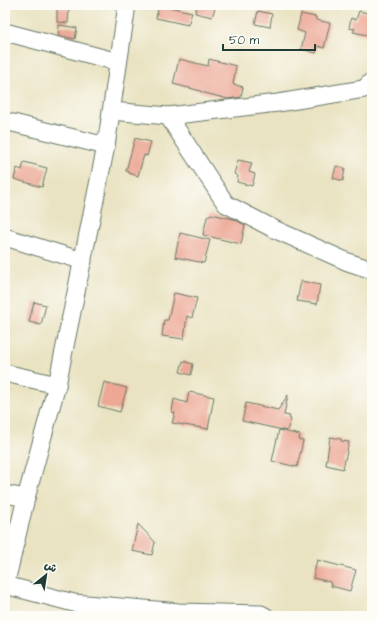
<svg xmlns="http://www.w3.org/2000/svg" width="377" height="621" viewBox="0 0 377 621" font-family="'Architects Daughter','Playpen Sans Arabic',sans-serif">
<rect width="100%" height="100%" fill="#fdfcf7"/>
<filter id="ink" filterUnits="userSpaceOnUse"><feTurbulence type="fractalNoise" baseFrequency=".025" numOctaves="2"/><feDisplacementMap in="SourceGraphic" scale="8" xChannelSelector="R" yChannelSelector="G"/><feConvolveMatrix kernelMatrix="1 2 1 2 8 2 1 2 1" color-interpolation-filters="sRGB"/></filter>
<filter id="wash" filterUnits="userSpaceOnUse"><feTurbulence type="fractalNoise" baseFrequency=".012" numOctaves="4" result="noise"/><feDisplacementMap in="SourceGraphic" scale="16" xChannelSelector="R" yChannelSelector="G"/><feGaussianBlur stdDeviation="0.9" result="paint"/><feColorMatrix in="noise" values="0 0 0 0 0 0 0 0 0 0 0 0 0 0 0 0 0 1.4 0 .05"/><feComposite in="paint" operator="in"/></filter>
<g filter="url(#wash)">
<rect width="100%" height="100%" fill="#eae3c2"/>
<g id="blocks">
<g fill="#eca795">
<path d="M159,5L192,12L189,23H188V25L156,18Z"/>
<path d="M197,5H216L212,17L195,13Z"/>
<path d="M57,7L69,8L68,23L57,22Z"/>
<path d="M258,11L272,14L270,27L255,24Z"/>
<path d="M359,11L372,14V36L353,32L355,29L349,28L351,18L356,20Z"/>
<path d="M301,14L316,17V20L330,23L324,48L318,46L316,53L301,49L305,33L297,30Z"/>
<path d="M59,25L77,28L75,39L58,35Z"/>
<path d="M179,59L208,66L209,59L236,66L233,84L243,87L241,97L228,99L201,92V91L173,84Z"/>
<path d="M135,138L151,142L147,156L144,155L138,176L129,173V172L126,171Z"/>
<path d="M238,160L252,163L249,172L255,174L252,186L237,182L238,176L234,174Z"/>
<path d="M24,162L47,168L42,187L14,179L17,168L22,170Z"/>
<path d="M336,166L345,168L343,181L333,178Z"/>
<path d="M211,214L234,219L245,225L241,244L203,235L207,217Z"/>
<path d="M180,233L210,240L204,263L175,257Z"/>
<path d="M301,281L320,285L317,304L297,301Z"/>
<path d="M174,293L197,298L192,318L187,316L184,339L162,336L164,320H168Z"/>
<path d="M34,302L46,305L41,325L29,322Z"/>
<path d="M183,361L193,364L191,375L180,372Z"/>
<path d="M104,382L127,388L120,412L98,406Z"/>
<path d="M189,392L214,397L208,429L172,423L175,413L172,412L174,399L187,403Z"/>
<path d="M288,395L284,415L290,416L289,418L291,419L287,431L242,421L246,403L278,410Z"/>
<path d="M279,430L300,435L299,440L303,441L297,467L272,461Z"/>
<path d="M330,437L341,439V441L349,442L343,469L326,465Z"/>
<path d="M138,524L155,542L152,555L132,551Z"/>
<path d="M317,560L356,570L350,591L331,586L330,582L313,578Z"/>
</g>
</g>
</g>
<g filter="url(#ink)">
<use href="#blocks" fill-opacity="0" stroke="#676" stroke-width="1"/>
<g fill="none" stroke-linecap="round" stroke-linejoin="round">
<g stroke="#676" stroke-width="19">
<g id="minor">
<path d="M5,32L118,62"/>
<path d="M111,111L168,116L278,103L364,89L372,81"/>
<path d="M168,116L226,204L274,229L348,262L372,270"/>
<path d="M5,121L106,146"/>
<path d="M5,237L83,261"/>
<path d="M5,373L57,385"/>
<path d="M5,494L26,498"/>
<path d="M5,585L74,603L179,612L261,614L265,616"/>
<path d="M5,586L26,498L57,385L106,146L127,5"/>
</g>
</g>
<use href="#minor" stroke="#fff" stroke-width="17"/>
</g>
</g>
<rect width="377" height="621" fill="none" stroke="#fdfcf7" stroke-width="20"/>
<g transform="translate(46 575) rotate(30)" stroke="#fdfcf7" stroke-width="3" paint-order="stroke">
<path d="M0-3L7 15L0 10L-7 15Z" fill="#1f3d34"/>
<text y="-6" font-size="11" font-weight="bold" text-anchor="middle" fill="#1f3d34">ش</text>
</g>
<path d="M223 44v6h92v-6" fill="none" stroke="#1f3d34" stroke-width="2"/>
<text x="229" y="44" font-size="12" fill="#1f3d34" stroke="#fdfcf7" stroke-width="3" paint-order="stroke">50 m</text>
</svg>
